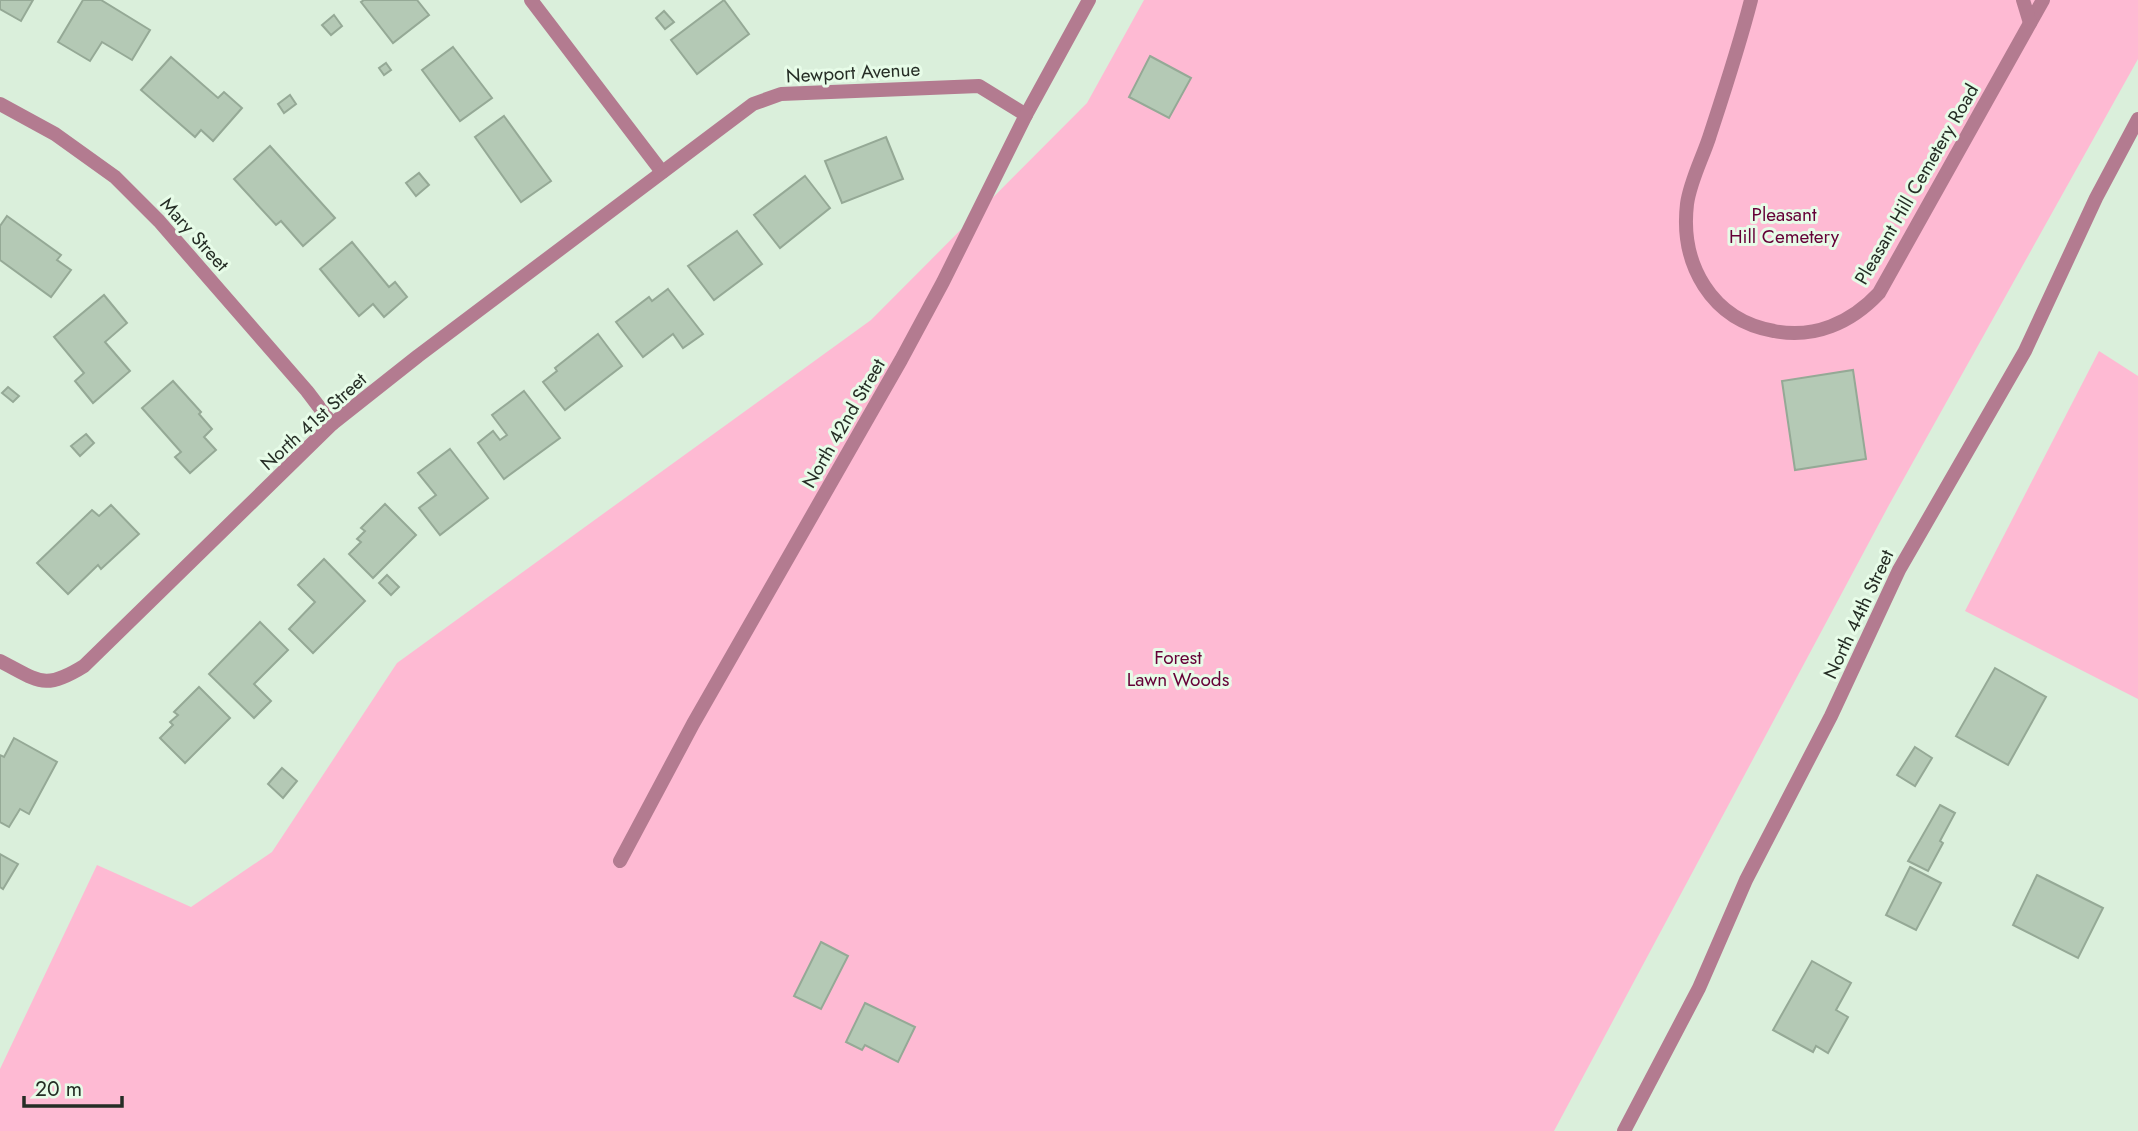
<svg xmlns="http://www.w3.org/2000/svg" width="2138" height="1131" viewBox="0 0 2138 1131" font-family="Jost,sans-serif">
<rect width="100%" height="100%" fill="#daefdb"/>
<g fill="#febad3">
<path d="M1144,0H2138V59L1889,505L1554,1131H0V1069L97,865L191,907L272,852L397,663L871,320L1087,103Z"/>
<path d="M2099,351L2138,376V699L1965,611Z"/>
</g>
<g fill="#b4c9b5" stroke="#95a996" stroke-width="2">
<path d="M0,0H33L21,21L0,9Z"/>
<path d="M83,0H101L150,30L132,60L102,42L90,61L58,42Z"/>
<path d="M364,0H417L429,15L393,43L361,2Z"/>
<path d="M724,0L749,34L697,74L671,40Z"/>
<path d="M664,11L674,22L665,29L656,18Z"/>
<path d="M334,15L342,26L331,35L322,25Z"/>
<path d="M453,47L492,98L460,121L422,70Z"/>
<path d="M1150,56L1191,78L1169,118L1129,97Z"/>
<path d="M171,57L218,98L224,92L242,108L213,141L201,130L195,137L141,90Z"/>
<path d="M386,63L391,70L384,75L379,68Z"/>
<path d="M290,95L296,104L284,113L278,104Z"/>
<path d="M504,116L551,181L521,202L475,137Z"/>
<path d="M886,137L903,179L842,203L825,161Z"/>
<path d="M270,146L335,218L303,246L281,221L276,225L234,179Z"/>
<path d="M419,173L429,185L416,196L406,183Z"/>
<path d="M805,176L830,208L780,248L754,215Z"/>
<path d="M7,216L61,255L57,260L71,270L51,297L0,260V226Z"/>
<path d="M737,231L762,264L714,300L688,266Z"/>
<path d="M352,242L389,287L395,282L407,297L384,317L373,304L359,316L320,269Z"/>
<path d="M668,289L703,334L683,348L673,334L643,357L616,322L649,297L652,301Z"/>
<path d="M104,295L127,323L105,342L130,371L93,403L75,381L84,373L54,337Z"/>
<path d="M598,334L622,366L565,410L543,382L557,371L555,368Z"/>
<path d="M1853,370L1866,459L1795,470L1782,381Z"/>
<path d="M173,381L201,412L199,414L212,429L204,437L216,450L190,473L175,457L181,452L142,408Z"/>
<path d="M8,387L19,396L13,402L2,393Z"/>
<path d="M524,391L560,438L504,479L478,443L493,431L500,440L507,435L492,415Z"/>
<path d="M86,434L94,443L80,456L71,446Z"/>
<path d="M450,449L488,498L440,535L419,508L436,495L418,473Z"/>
<path d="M385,504L416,535L373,578L349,554L361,542L357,539L365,531L361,528Z"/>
<path d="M111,505L139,534L101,569L98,565L68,594L37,563L92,510L99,516Z"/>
<path d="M324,559L365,601L313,653L289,629L315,602L298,585Z"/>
<path d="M387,575L399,587L391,595L379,583Z"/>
<path d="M260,622L288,650L254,684L271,701L254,718L209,674Z"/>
<path d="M1995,668L2046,697L2008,765L1956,736Z"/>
<path d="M199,687L230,718L185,763L160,738L173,725L170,722L178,715L174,712Z"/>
<path d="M14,738L57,762L29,814L20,809L9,827L0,822V755L4,757Z"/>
<path d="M1915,747L1932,758L1915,786L1897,775Z"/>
<path d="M282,768L297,781L283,798L268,784Z"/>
<path d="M1940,805L1955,813L1940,841L1943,843L1928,871L1908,861Z"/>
<path d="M0,854L18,864L3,889L0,887Z"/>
<path d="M1910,867L1941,883L1916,930L1886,915Z"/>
<path d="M2037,875L2103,908L2078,958L2013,925Z"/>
<path d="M821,942L848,956L821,1009L794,996Z"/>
<path d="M1812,961L1851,983L1836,1010L1848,1017L1828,1053L1816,1046L1813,1052L1773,1030Z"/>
<path d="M865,1003L915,1027L898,1062L865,1045L862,1050L846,1042Z"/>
</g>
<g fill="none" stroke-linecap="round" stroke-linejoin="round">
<g stroke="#b37b90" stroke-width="14">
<path d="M1751,0C1739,47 1724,92 1709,138C1702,159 1690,182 1687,204C1680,264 1711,320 1774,331C1814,339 1851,323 1879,293L2043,0"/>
<path d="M2023,0L2030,23"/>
</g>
<g stroke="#b37b90" stroke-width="14">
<path d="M531,0L662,172"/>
<path d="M0,104L55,134L115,177L159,221L307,391L332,424"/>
<path d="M0,661C39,681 44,691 84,666L332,424L418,356L753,104L781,94L979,86L1026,115"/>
<path d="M620,861L693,724L901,360L943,282L1026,115L1089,0"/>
<path d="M1624,1131L1699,988L1746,880L1831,716L1899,570L2025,351L2096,198L2138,119"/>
</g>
</g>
<g text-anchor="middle" stroke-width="6" stroke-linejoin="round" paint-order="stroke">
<g font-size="19" fill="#252d25" stroke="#e7fce8">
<text transform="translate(853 72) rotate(-3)" y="7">Newport Avenue</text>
<text transform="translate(1916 184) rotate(-60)" y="7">Pleasant Hill Cemetery Road</text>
<text transform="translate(195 234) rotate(48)" y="7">Mary Street</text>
<text transform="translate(313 421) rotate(-42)" y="7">North 41st Street</text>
<text transform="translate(843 423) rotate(-60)" y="7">North 42nd Street</text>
<text transform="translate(1858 614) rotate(-65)" y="7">North 44th Street</text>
</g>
<g font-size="19" fill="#650037" stroke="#e7fce8">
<text x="1784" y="221">Pleasant<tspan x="1784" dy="22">Hill Cemetery</tspan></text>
<text x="1178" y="664">Forest<tspan x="1178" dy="22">Lawn Woods</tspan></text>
</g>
</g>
<path d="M24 1096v10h98v-10" fill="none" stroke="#252d25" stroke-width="3.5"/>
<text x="35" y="1096" font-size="21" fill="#252d25" stroke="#e7fce8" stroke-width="5" paint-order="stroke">20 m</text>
</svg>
